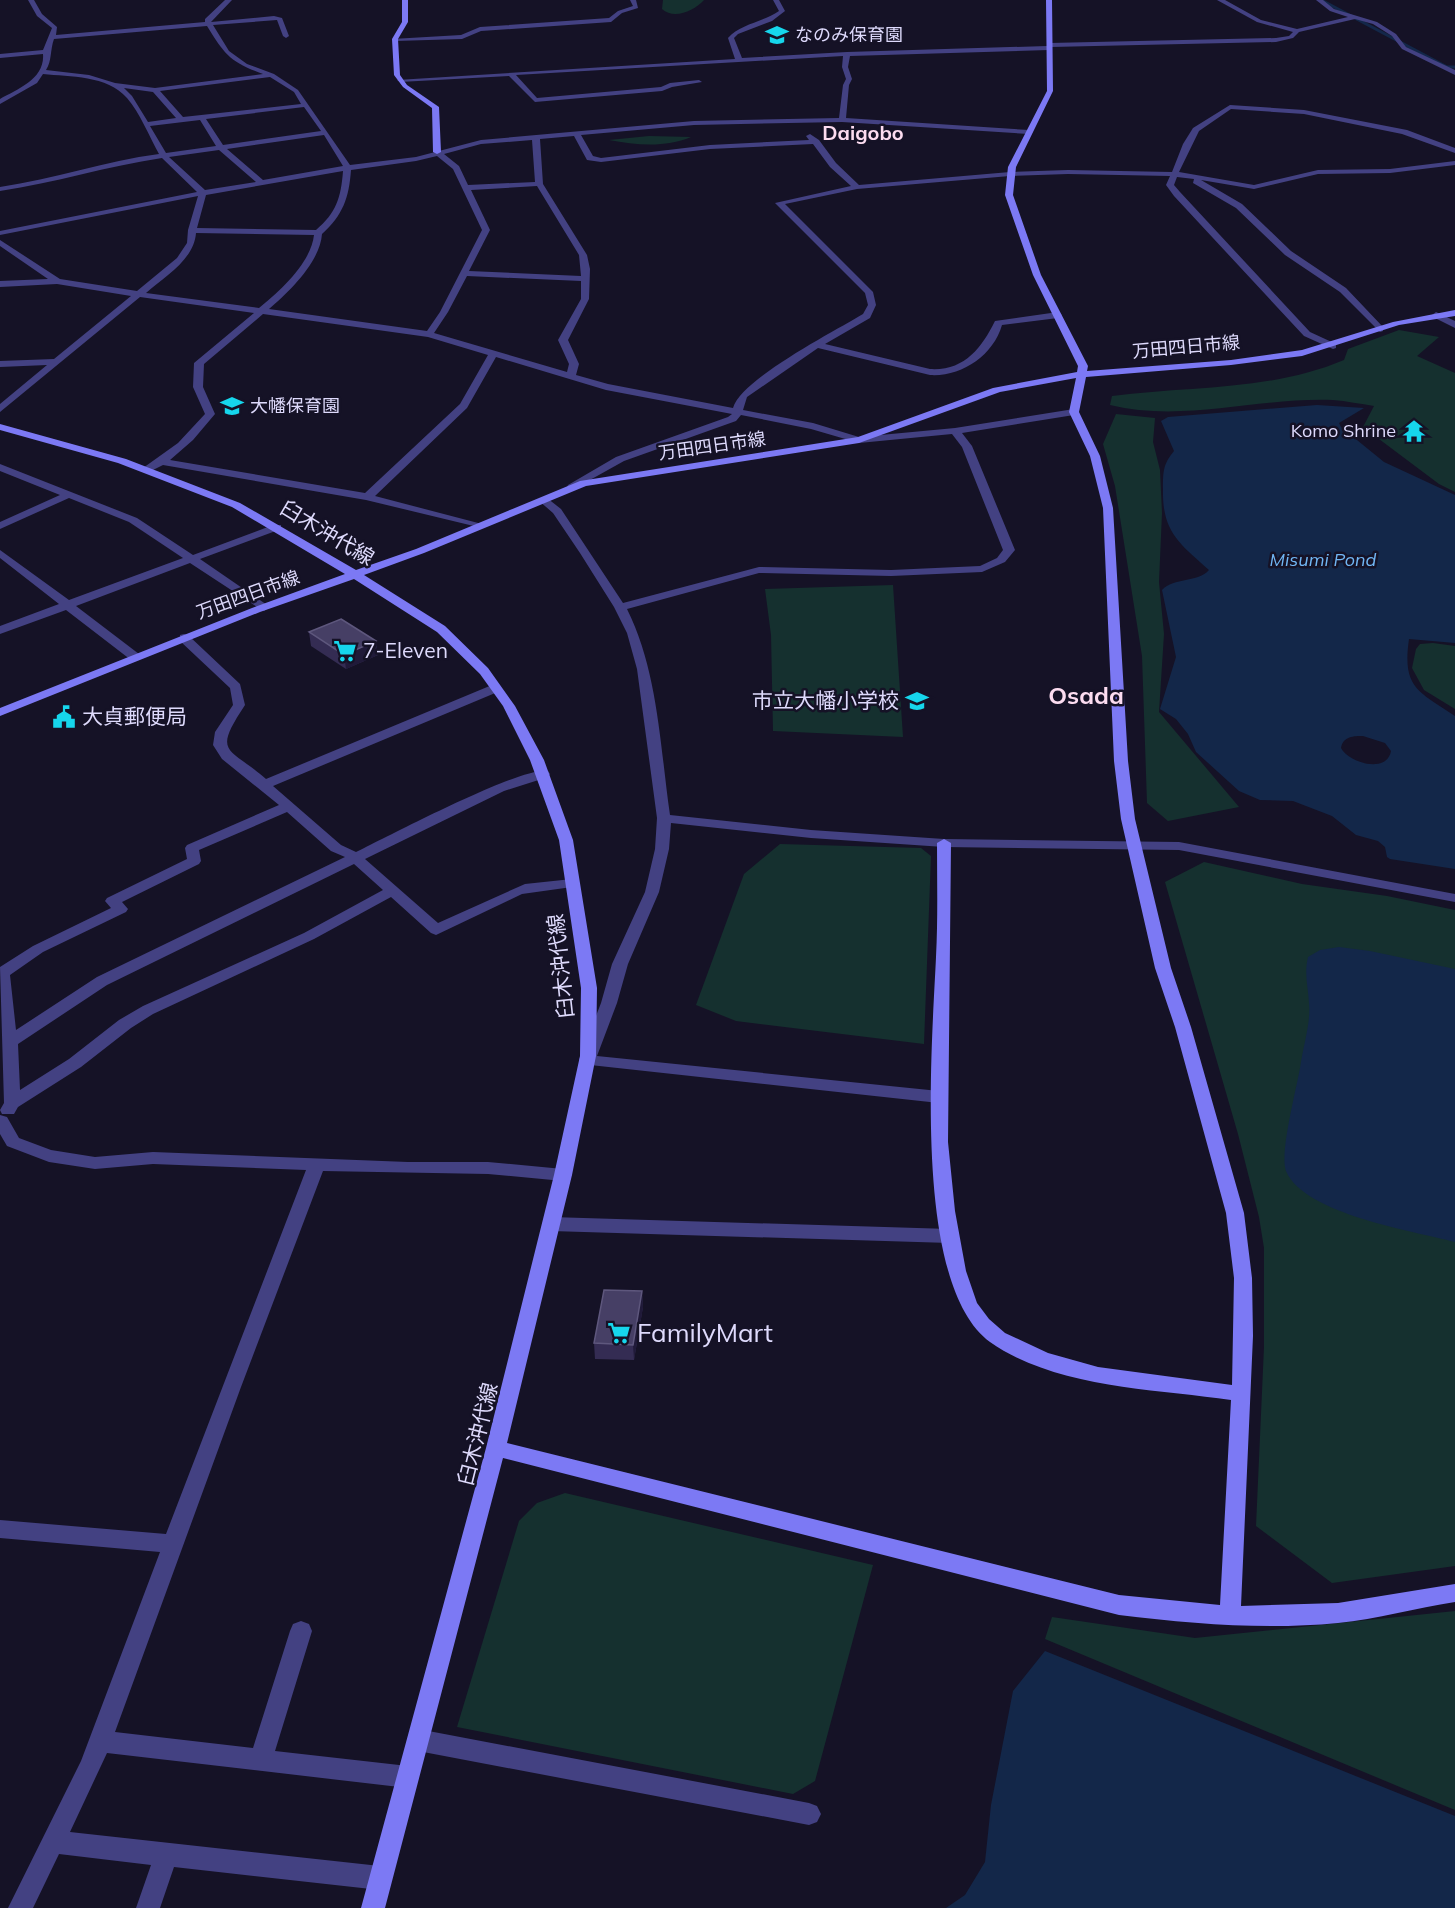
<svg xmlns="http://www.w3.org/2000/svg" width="1455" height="1908" viewBox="0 0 1455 1908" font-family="Mulish,'Noto Sans JP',sans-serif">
<rect width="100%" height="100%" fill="#151226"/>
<g fill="#15302f">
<path d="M663,0H704C694,11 674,20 662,9Z"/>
<path d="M649,136L691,137C665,148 636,145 609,140Z"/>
<path d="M1399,330L1439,337L1417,356L1455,373V492L1439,484L1363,427L1374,406C1361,404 1346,401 1333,400C1259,397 1183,423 1110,405L1112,396C1189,386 1271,391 1344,360L1348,349Z"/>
<path d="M1116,414L1155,418L1153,442L1160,470L1162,513L1159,582L1164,634L1159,712L1239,807L1168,821L1147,803L1142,656L1115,486L1103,444Z"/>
<path d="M893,585L903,737L773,731L771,635L765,589Z"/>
<path d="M1433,643L1455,646V709L1424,690L1412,668L1416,649L1420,644Z"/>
<path d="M780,844L921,848L931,856L924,1044L736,1021L696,1005L744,874Z"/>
<path d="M1204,862L1302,884L1387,896L1455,910V1566L1332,1583L1256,1526L1264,1347V1248L1259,1217L1238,1134L1165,882Z"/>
<path d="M565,1493L873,1565L815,1781L793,1794L457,1727L519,1521L537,1503Z"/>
<path d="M1455,1611V1810L1045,1639L1052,1617L1195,1638Z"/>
</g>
<g fill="#132749" fill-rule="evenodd">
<path d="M1317,405L1364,408L1339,423L1341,427L1384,462L1455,495V643L1409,639C1402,688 1418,691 1455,716V869L1390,859L1387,857L1385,847L1378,841L1356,835L1332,816L1293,801L1260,800L1239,791L1196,752L1188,734L1176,719L1160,709L1176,657L1162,590C1174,577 1198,583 1209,570C1179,543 1162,532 1163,489C1163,472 1163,464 1174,451L1161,421L1168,417ZM1363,736L1385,743L1391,751C1387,774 1349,763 1341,748C1343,736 1354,736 1363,736Z"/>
<path d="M1339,947L1370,951L1455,969V1242C1413,1231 1304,1214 1286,1171C1279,1152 1298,1084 1301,1062C1304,1043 1311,1021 1309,1003C1308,986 1304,974 1308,957L1320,950Z"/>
<path d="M1045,1651L1455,1816V1908H946L965,1895L985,1862L991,1805L1013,1691Z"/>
</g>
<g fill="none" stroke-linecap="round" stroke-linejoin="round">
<path stroke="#132749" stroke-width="3" d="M1321,0L1447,67H1455"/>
<g fill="#434182" fill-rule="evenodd">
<path d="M28,0H34L42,14L57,27L56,35L205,22V19L225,0H232L211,22L274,16L282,18L289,36L286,38L283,36L277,20L213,25L229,51L247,64L274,74L298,90L350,165L416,157L481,140L694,121L839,118L843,85L846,79L842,67L843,56L516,75L537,98L661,87L670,83L699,80L702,82L672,87L662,91L535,102L509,76L400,82L397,80L735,59L728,38C740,24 763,22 779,11L773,0H779L785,11L772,21L738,34L734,38L742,58L847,52L1047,46L1049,43L1276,38L1289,36L1293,32L1257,22L1217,0H1225L1261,20L1297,29L1348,17L1330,11L1316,0H1323L1334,9L1377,22L1396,34L1406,47L1455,70V75L1453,74L1402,49L1392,36L1373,24L1355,19L1299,32L1293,38L1276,42L1051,47L1049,50L850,56L848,67L852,79L849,85L846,118L1029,130L1033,132L1029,134L842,122L694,125L581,135L593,156L601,158L710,145L809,140L806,136L810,134L819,140L836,163L859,185L1010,172L1068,170L1172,172L1183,144L1193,128L1230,105L1304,110L1407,130L1455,148V153L1402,134L1304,114L1231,109L1199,131L1179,172L1254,185L1318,170L1390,169L1455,161V165L1390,173L1318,174L1254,189L1201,180L1242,204L1291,251L1346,288L1383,327V331L1380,332L1340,292L1285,255L1236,208L1193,183L1194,179L1177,177L1174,185L1180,192L1310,332L1336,344V348L1333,349L1304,336L1174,196L1166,185L1170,176L1068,174L1010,176L857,189L785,204L873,292L876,305L870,318L825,344L930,369C964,371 981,349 995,321L1058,312L1062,315L1058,318L1002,325C993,356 961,377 930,375L818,348L747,397L743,410L813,423L859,437L955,428L1074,409L1079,412L1074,415L962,433L972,446L1015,550L1005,562L982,572L891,576L759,573L627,609C658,671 660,746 670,815L811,830L944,839L1179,842L1455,894V902L1179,850L944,847L811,838L671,823L669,849L659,892L628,964L617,1003L597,1056L939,1091L945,1093L947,1097L945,1101L939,1103L581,1064L579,1060L601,1003L612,964L645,892L655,849L657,818L637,669L627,633L614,607L580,553L553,513L538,500L547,498L561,509L623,603L759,567L891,570L980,566L997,558L1003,550L962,447L952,434L859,443L811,429L741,415L736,421L624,461L572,490L567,487L568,485L616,457L728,417L732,414L606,390L496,357L467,408L375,496L482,524V528L366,500L163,465L147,473L143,472V468L178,443L205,414L193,387L194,363L254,313L140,297L0,412V404L47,365L0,367V361L54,359L131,296L57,284L0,287V281L48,279L0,246V240L60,279L137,291L177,258L187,243L188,230L198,196L0,235V231L197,192L162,158C107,166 55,183 0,191V187C54,179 105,161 159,154C149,136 140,113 127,98C107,75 70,77 43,74L37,83L0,104V99C18,89 45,79 43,54L0,58V54L43,50L52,28L37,16ZM207,26C225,55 230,62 263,74L155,88L115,83L89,75L46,70C52,61 50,50 54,39ZM270,77L294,92L301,104L183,117L160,91ZM124,88L153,92L176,118L148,122L132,96ZM304,107L321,131L223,145L206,119ZM200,120L216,146L166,153L150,126ZM324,135L343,166L263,180L227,149ZM574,136L587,160L601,162L710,149L813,144L830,167L851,186L775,203L865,293L868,305L863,314C835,331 741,379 733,408L608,384L576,375L579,364L568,340L589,299L590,269L587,255L543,184L540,139ZM532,140L535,182L468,185L459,166L444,154L481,144ZM219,150L256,182L205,190L169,157ZM437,156L453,169L482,230L440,312L427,331L269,309C289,292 320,262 322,234C343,215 349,198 351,170L416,161ZM343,171C341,198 336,213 316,230L197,228L206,195ZM537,186L579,255L581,276L469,271L490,230L471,190ZM196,233L314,235C311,263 280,291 259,308L146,293C165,276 194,260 196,233ZM467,276L581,281V299L558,340L569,364L567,372L434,333L448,312ZM263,314L428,337L488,355L460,404L365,493L170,460L193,440L215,414L203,387L204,364Z"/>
<path d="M630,0H636L638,8L622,13L611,22L481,31L462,39L395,41L392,39L461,35L480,27L609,18L618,11L633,6Z"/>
<path d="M1436,312L1455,321V328L1433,317L1432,315Z"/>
<path d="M0,464L137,518L193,555L273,525H281V529L200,559L270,607L264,611L260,609L190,563L76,606L139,654V660H131L66,610L0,634V626L59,604L0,558V550L69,600L183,558L129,522L69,498L0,529V522L60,495L0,471Z"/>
<path d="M184,634L188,635L240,684L245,705C212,755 228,746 266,779L492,685H500V691L273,786L341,845L356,852C387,837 523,765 548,771L550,774L548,777L504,791L365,859L438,923L525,884L572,879L579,883L572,887L522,894L436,935L431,933L391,897L314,939L153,1014L131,1028L81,1067L18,1107L14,1114H2L0,1110L4,1103L0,967L33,946L111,908L105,901L107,898L187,859L185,848L187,845L279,805L222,759L213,745L215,732L233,705L230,688L180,641V635ZM287,812L331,851L345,857L97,977L16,1030L10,975L43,952L126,912L128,909L122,902L199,864L201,861L199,850ZM354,864L383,890L304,933L143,1006L119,1020L69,1059L20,1090L18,1044L107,985Z"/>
<path d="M0,1115L7,1117L19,1138L51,1150L95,1157L153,1152L408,1162H488L563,1169L569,1171L572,1175L569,1179L563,1181L488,1174L323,1171L241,1387L115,1732L253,1748L290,1631L293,1624L301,1621L309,1624L312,1631L275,1751L408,1766L416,1769L419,1777L416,1785L408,1788L107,1753L70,1832L380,1866L388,1870L392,1878L388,1886L380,1890L174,1867L160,1908H136L151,1865L59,1854L33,1908H8L81,1761L160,1552L0,1538V1520L166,1534L306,1170L153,1164L95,1169L49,1162L7,1146L0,1134Z"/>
<path d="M551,1217L950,1229L956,1231L959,1236L956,1241L950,1243L551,1231L545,1229L542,1224L545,1219Z"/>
<path d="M418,1729L809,1803L817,1806L821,1814L817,1822L809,1825L418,1751L410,1748L407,1740L410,1732Z"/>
</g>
<g fill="#7c79f4" fill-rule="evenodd">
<path d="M402,0H408V22L398,39L400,75L407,85L439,107L441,152L437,154L433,152L432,108L403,87L394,75L392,39L402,22Z"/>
<path d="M1046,0H1052L1053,91L1016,167L1013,195L1041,275L1088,366L1087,371L1231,360L1302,350L1393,322L1455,310V316L1399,325L1302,356L1231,365L1086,377L1079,412L1100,456L1113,508L1128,761L1135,819L1171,968L1191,1027L1244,1213L1252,1278L1253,1336L1241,1606L1338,1603L1455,1584V1602C1416,1608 1377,1619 1338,1623C1265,1630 1192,1624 1119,1615L503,1458L385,1908H361L486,1448L554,1175L580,1056L581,988L559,840L530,760L503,706L480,674L437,632L354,579L260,612L0,716V708L252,608L345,574L232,507L118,463L0,430V424L126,459L240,503L356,570L416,549L580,481L858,437L993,388L1077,372L1078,366L1033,275L1005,195L1008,167L1047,91ZM1076,378L1069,412L1090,456L1103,508L1114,761L1121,819L1155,968L1175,1027L1226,1213L1234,1278L1232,1385L1098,1367L1048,1353L1005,1333L989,1319L977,1303L966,1271L955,1211L948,1142L951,843L944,839L937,843C937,881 938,919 936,957C932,1046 912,1285 990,1342C1055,1388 1155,1389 1231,1400L1220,1605L1119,1595L507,1443L572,1175L596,1056L597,988L573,840L544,760L515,706L488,668L445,626L364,575L424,553L586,486L859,443L1000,392Z"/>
</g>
</g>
<g fill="#342c53">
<path d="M309,632L376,641L378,655L346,669L311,646Z"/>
<path d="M642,1291L643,1307L634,1360L595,1359L594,1343Z"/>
</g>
<g fill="#201a39">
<path d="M376,641L378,655L346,669L344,655Z"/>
<path d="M642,1291L643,1307L634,1360L633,1345Z"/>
</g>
<g fill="#463f65" stroke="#5e577d" stroke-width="1.5">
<path d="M341,619L376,641L344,655L309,632Z"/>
<path d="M604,1290L642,1291L633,1345L594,1343Z"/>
</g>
<defs>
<g id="school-bare" transform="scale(1.8)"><path d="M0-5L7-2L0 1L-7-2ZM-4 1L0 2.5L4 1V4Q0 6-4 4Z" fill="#16d6ec" stroke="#151226" stroke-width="2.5" paint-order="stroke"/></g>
<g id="temple-bare" transform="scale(1.8)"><path d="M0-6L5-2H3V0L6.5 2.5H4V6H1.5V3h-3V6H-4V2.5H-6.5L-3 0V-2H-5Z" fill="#16d6ec" stroke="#151226" stroke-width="2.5" paint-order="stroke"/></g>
<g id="supermarket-bare" transform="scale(1.8)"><path d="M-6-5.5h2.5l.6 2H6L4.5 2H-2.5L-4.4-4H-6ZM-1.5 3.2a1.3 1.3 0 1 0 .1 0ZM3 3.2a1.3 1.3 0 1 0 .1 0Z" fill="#16d6ec" stroke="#151226" stroke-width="2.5" paint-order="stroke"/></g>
<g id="civic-bare" transform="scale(1.8)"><path d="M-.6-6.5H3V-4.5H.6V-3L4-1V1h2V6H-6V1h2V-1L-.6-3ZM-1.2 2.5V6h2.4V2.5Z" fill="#16d6ec" stroke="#151226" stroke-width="2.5" paint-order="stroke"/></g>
</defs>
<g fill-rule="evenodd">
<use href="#school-bare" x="777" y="35"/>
<use href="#school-bare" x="232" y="406"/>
<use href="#temple-bare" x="1414" y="431"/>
<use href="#supermarket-bare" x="345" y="651"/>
<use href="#school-bare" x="917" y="701"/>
<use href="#civic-bare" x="64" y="717"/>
<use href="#supermarket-bare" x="619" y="1333"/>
</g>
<g text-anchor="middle" stroke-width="5" stroke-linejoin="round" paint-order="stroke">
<g font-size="18" fill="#dedafc" stroke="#151226" text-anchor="start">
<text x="795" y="41">なのみ保育園</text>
<text x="250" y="412">大幡保育園</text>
<text x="1396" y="437" text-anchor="end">Komo Shrine</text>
</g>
<g font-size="18" fill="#dedafc" stroke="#151226">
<text transform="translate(1186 347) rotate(-5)" y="6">万田四日市線</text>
<text transform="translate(712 446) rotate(-8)" y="6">万田四日市線</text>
<text transform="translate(248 595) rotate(-20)" y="6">万田四日市線</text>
</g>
<g font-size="18" font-style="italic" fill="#71b6f4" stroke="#151226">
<text x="1323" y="566">Misumi Pond</text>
</g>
<g font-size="20" font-weight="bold" fill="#fcdcf0" stroke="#151226">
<text x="863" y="140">Daigobo</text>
</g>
<g font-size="21" fill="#dedafc" stroke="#151226">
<text transform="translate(327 533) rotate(31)" y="7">臼木沖代線</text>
<text transform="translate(561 966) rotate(-96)" y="7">臼木沖代線</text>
<text transform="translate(478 1434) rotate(-76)" y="7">臼木沖代線</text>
</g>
<g font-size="21" fill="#dedafc" stroke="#151226" text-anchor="start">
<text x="363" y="658">7-Eleven</text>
<text x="899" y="708" text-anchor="end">市立大幡小学校</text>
<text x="82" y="724">大貞郵便局</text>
</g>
<g font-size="24" font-weight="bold" fill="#fcdcf0" stroke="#151226">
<text x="1086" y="704">Osada</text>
</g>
<g font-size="26" fill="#dedafc" stroke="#151226" text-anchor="start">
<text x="637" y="1342">FamilyMart</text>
</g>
</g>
</svg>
